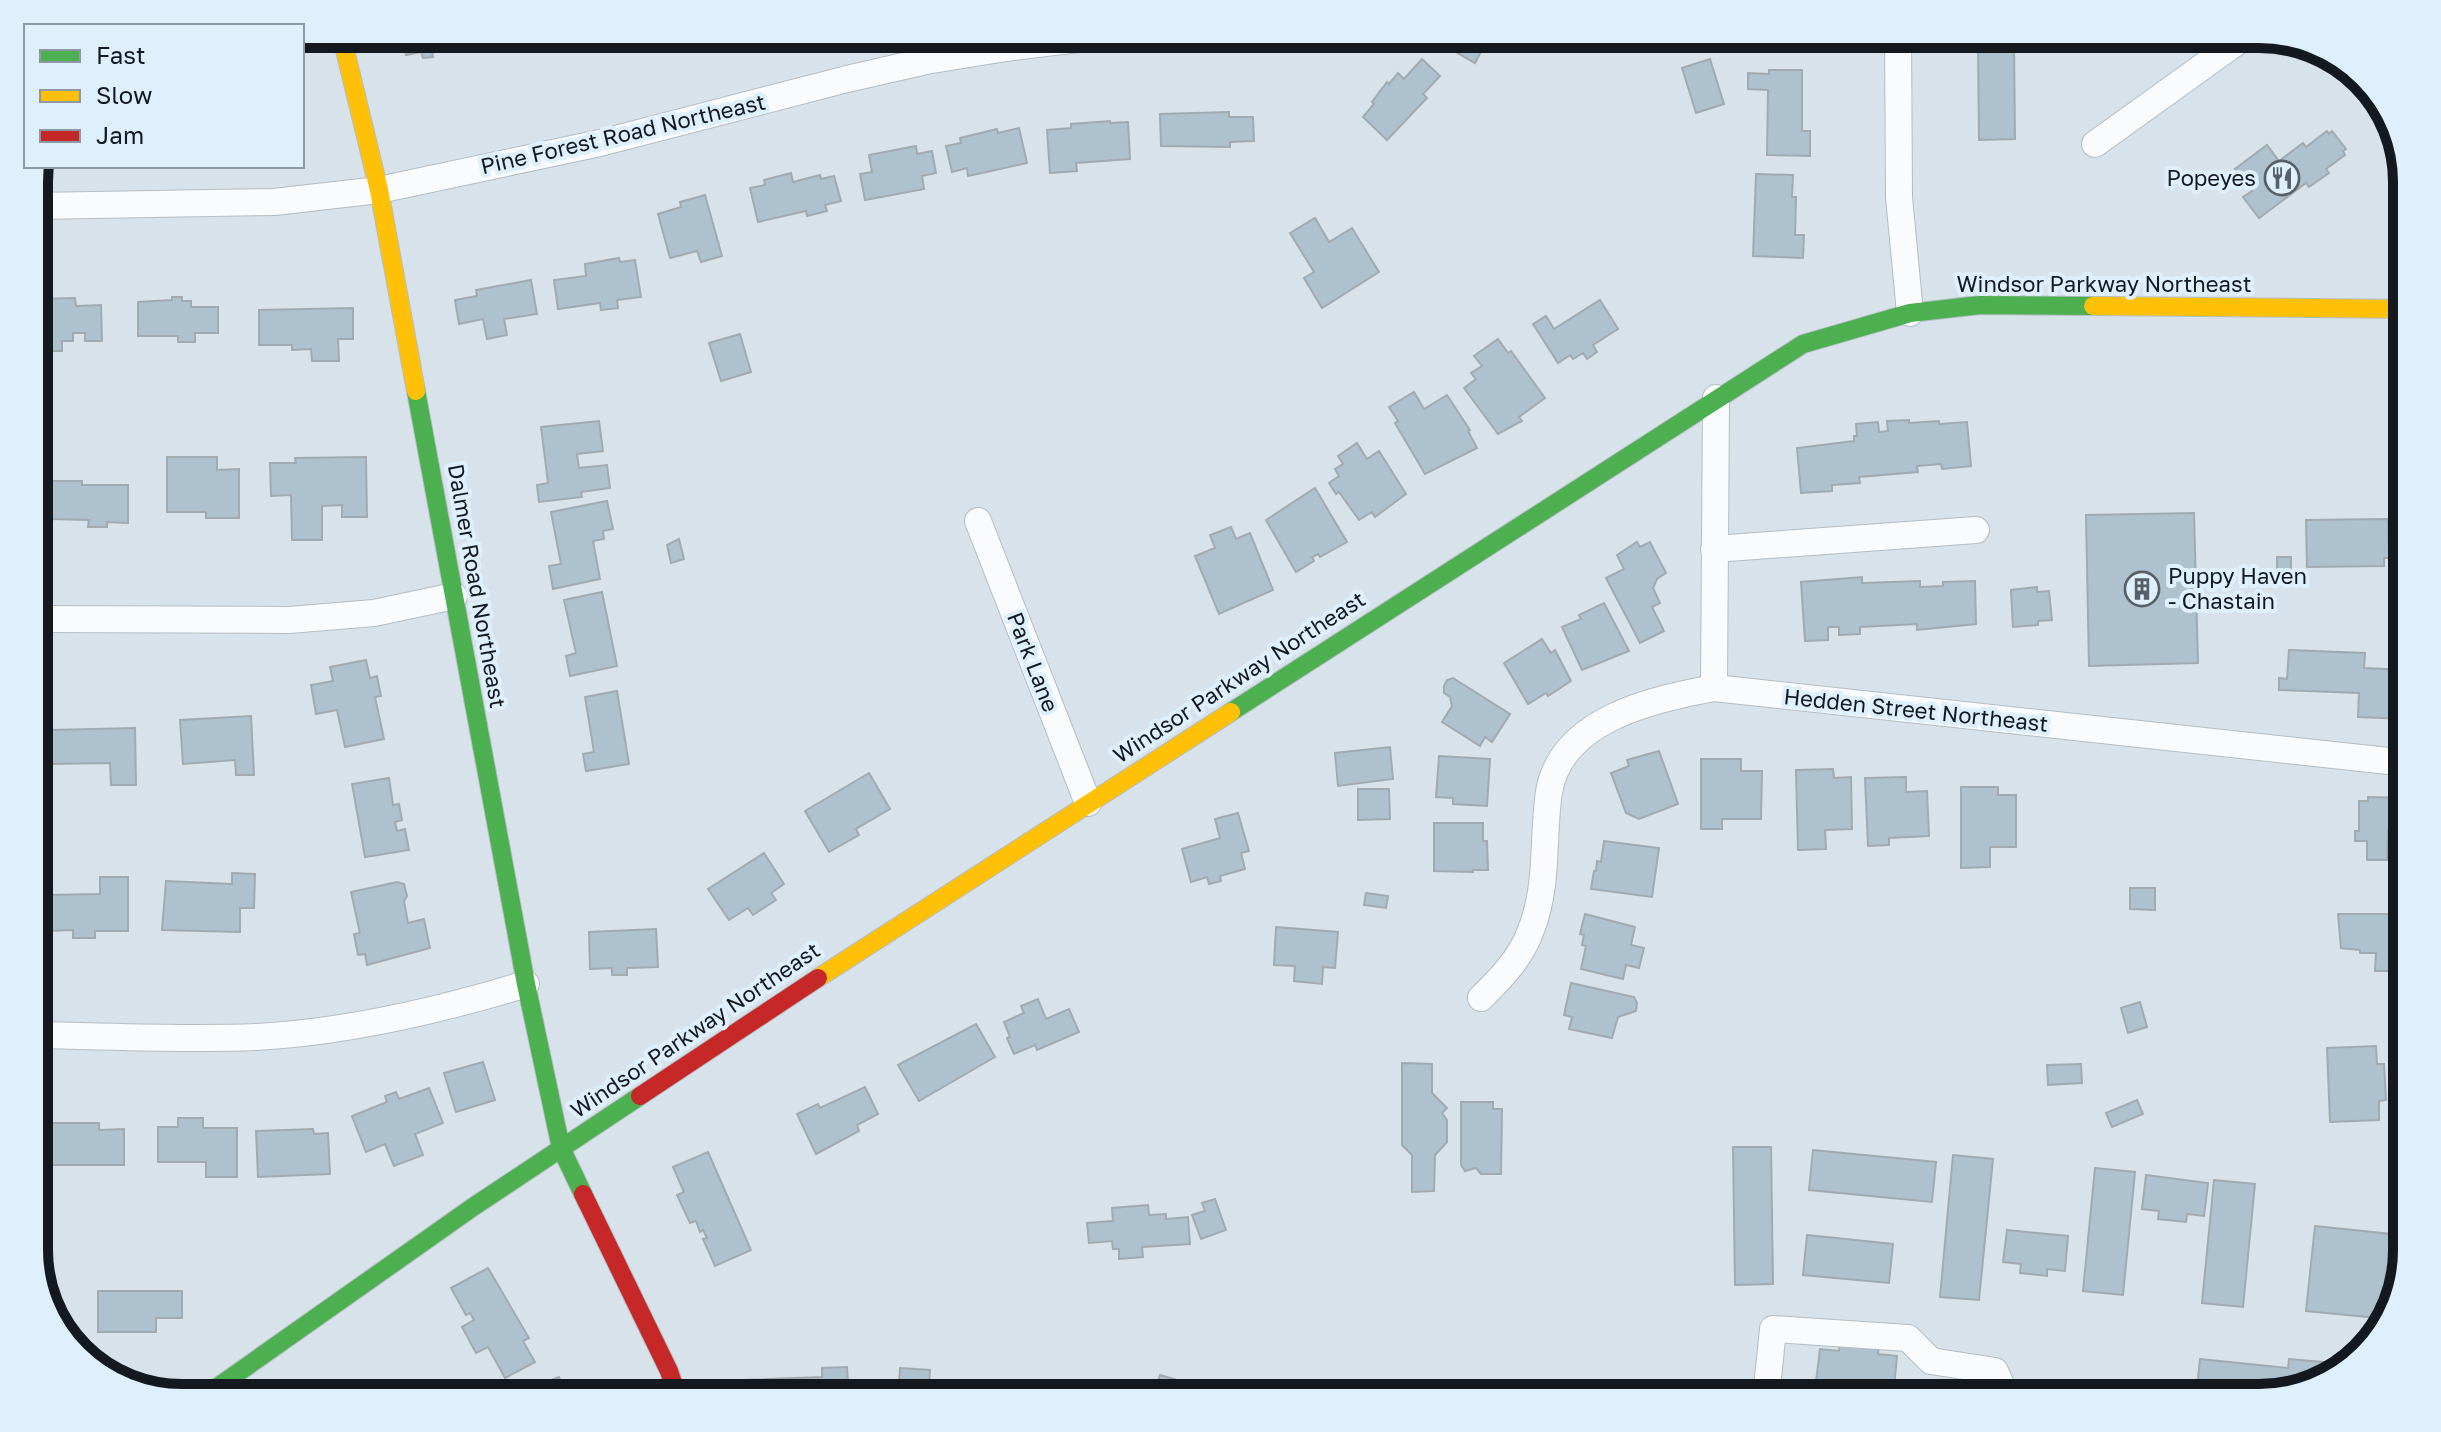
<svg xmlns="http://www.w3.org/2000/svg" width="2441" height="1432" viewBox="0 0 2441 1432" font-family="'Golos Text',sans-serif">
<rect width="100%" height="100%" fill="#d8e2ea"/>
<g fill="#aec1ce" stroke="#a2aab0" stroke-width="2">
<path d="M402,34H480L481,38L432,50L433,57L423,58L421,52L406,55Z"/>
<path d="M1447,34H1490L1475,63L1456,52L1461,42Z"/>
<path d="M1745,34H1809V43L1745,44Z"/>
<path d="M2014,45L2015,139L1979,140L1978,46Z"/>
<path d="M1422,59L1440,76L1423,94L1427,98L1387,140L1363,117L1374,104L1372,102L1387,82L1389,84L1398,73L1404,79Z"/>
<path d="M1710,59L1724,104L1696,113L1682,68Z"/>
<path d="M1769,70H1802V131H1810V156L1767,155L1768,90L1748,89V73L1769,74Z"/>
<path d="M1229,112V117H1253L1254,141L1230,142V147L1161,146L1160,114Z"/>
<path d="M1110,121V123L1128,122L1130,159L1076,163L1077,171L1050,173L1047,130L1071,128V124Z"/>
<path d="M1019,128L1027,163L968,176L967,168L952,172L946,146L961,143L960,138L997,129L998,133Z"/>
<path d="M2327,131L2329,134L2332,131L2346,149L2343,151L2345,155L2326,169L2329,173L2309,187L2306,183L2259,218L2243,197L2252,191L2235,169L2267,145L2279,161L2303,143L2306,147Z"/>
<path d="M916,146L917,154L932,151L936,173L922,176L924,189L865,200L860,174L872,172L869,155Z"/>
<path d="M791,173L793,182L820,175L821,179L834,176L841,201L825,205L827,211L807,216L806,211L758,222L750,188L765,185L764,180Z"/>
<path d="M1756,174L1793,175L1792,197H1796L1795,235H1804L1803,258L1753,256Z"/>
<path d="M705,195L722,256L701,262L697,251L670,258L658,214L681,207L680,202Z"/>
<path d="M1315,218L1329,242L1352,228L1379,272L1322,308L1304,278L1314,272L1290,233Z"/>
<path d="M619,258L620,262L635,260L641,297L617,300L618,308L601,310L600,303L558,309L554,280L586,276L585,264Z"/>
<path d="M531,280L537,314L504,319L507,335L487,339L483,319L459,324L455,300L477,296L476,290Z"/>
<path d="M172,297H182V301H191V307H218V333H195V342H178V336H138V302L172,300Z"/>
<path d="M75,298L76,306L101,305L102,341H85V333H73V341H62V351H42L41,335H34V299Z"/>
<path d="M1600,300L1618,329L1593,345L1597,352L1587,359L1583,353L1573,359L1570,355L1558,363L1533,324L1546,316L1554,329Z"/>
<path d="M353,308V339H338L339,361H312L311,349L292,350V345H259V310Z"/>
<path d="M740,334L751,372L721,381L709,343Z"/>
<path d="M1498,339L1508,353L1511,351L1545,398L1519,417L1522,421L1498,434L1464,388L1476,379L1471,373L1482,366L1474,356Z"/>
<path d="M1414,392L1424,409L1447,395L1470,430L1468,431L1477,448L1425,474L1395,423L1398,421L1389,407Z"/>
<path d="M1909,420V423L1939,421V424L1967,422L1971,466L1942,469L1941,464L1917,466L1918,472L1859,477L1860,483L1832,485V491L1801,493L1797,448L1854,441V436H1857L1856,424L1878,422L1879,432L1888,431L1887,421Z"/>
<path d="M599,421L603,451L577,454L579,468L607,465L610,488L581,492L582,497L539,502L537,485L548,483L541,427Z"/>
<path d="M1357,443L1367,459L1379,451L1406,494L1375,517L1372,512L1359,520L1339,492L1336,494L1329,483L1339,476L1335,469L1343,464L1338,456Z"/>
<path d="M167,457H217V470L239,469V518H206V512H167Z"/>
<path d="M366,457L367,517H342V505L322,506V540H292L291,495L271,496L270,463H296L295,458Z"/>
<path d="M52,481H82V485H128V523L107,522V527H88L89,520L52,519Z"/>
<path d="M1315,488L1347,542L1320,557L1318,554L1312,557L1314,561L1296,572L1266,520Z"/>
<path d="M607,501L613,529L603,531L604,539L593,541L600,579L553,589L549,566L561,564L551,512Z"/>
<path d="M2194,513L2198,663L2089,666L2086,515Z"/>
<path d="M2388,519L2389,558H2384V566L2307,567L2306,520Z"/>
<path d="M1231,527L1236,539L1250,533L1273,590L1219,614L1195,556L1215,548L1210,535Z"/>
<path d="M679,539L684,559L671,563L667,545Z"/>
<path d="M1637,542L1640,547L1650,542L1666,573L1657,579L1653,588L1660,603L1652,607L1664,631L1640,643L1606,578L1624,569L1617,555Z"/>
<rect x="2277" y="557" width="14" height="20"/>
<path d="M1862,577V583L1920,581V587L1943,586V582L1975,581L1976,624L1917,630V624L1860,627V634L1839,635V627H1828V640L1805,641L1801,582Z"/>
<path d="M2037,587V592L2049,591L2052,620L2038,621V625L2013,627L2011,590Z"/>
<path d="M602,592L617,666L570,676L566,656L576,653L564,600Z"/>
<path d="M1604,603L1629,651L1582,670L1562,627L1581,619L1579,615Z"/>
<path d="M1542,639L1551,653L1555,650L1571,681L1548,696L1546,693L1528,704L1504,663Z"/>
<path d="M2289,650L2365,653L2364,668L2407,670V719L2358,717L2359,693L2279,690V678L2287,679Z"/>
<path d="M366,660L370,678L377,676L381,696L375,697L384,739L345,747L337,710L316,714L311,685L333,681L330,667Z"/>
<path d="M1453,678L1510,714L1492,742L1485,737L1480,746L1442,722L1452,706L1450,697L1444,693V686L1447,680Z"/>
<path d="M617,691L629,764L586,771L583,754L594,752L585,697Z"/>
<path d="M251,716L254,775H236L235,760L183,764L180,720Z"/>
<path d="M135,728L136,785H111L110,763L49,764V730Z"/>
<path d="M1390,747L1393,779L1338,786L1335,753Z"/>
<path d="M1659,751L1678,804L1639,819L1626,813L1611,773L1629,766L1627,760Z"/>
<path d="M1439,756L1490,759L1487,806L1453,804V798L1436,797Z"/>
<path d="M1701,759H1741V771H1762L1761,819H1722V829H1701Z"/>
<path d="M1833,769L1834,778L1851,777L1852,829L1825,830L1826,849L1798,850L1796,770Z"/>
<path d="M869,773L890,809L856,829L859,835L829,852L805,811Z"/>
<path d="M1906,777V792L1927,791L1929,836L1889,838V845L1868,846L1865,778Z"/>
<path d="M389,778L393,805L399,804L402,820L395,822L397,831L405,829L409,850L365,857L352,784Z"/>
<path d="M1961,787H1998V795H2016V847H1990V867L1961,868Z"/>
<path d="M1358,789H1389L1390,819L1358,820Z"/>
<path d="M2368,797L2406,798V830H2388L2387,860H2367V841H2355V831H2359V801H2368Z"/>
<path d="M1238,813L1249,851L1241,853L1245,869L1220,876L1221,881L1209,884L1207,877L1191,882L1182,849L1220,838L1215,819Z"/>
<path d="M1434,823H1483V841H1487L1488,870H1473V872L1434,871Z"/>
<path d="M1604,841L1659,848L1652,897L1591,889L1594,871H1596L1597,861L1601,862Z"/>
<path d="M764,853L784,884L771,893L776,900L753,915L748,908L729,920L708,889Z"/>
<path d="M232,873L255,874L254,908H240V932L162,930L166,881L232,884Z"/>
<path d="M100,877H128V931H95V938H73V930L48,931L47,895L100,894Z"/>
<path d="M397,882L404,884L407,896L404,901L408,923L424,919L430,948L367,965L365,954L358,955L354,934L360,933L351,892Z"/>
<path d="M2130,888H2155V910L2130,909Z"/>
<path d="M1366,893L1388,896L1386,908L1364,905Z"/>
<path d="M1585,914L1635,927L1631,945L1644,948L1639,968L1626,965L1623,979L1581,969L1586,946L1582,945L1584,935L1580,934Z"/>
<path d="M2338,914H2395V920H2407V945H2402V971H2375L2376,953H2360V950L2341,948Z"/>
<path d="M1276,927L1338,932L1335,968L1323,967L1322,984L1294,981L1295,966L1274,965Z"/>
<path d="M656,929L658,967L627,968V975H612V968L590,969L589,932Z"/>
<path d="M1571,983L1634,997L1637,1003L1636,1011L1618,1017L1612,1038L1569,1029L1572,1017L1564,1015Z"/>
<path d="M1038,999L1046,1019L1069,1009L1079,1032L1037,1050L1035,1045L1014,1054L1007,1038L1010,1037L1004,1022L1024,1013L1021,1006Z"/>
<path d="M2140,1002L2147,1027L2128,1033L2121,1008Z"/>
<path d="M976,1024L995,1057L919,1101L898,1065Z"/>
<path d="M2376,1046L2377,1064H2384L2386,1100L2379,1101V1120L2330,1122L2327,1048Z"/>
<path d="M483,1062L495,1100L456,1112L444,1073Z"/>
<path d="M1402,1063L1432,1064V1093L1447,1108L1442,1113L1447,1120V1142L1435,1155L1434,1191L1412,1192V1155L1402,1145Z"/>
<path d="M2081,1064L2082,1083L2048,1085L2047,1065Z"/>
<path d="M865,1087L878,1114L857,1125L859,1131L816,1154L797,1114L818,1104L820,1108Z"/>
<path d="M429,1088L443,1123L415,1134L423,1155L394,1166L385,1144L366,1152L352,1116L387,1102L385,1096L396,1092L399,1099Z"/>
<path d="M2137,1100L2143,1114L2112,1127L2106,1113Z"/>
<path d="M1461,1102H1493V1109H1502L1501,1174H1481L1476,1168L1465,1171L1461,1165Z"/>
<path d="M178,1118H203V1128H237V1177H206V1162H158V1127H178Z"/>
<path d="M48,1123H99V1130L124,1129V1165H48Z"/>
<path d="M313,1129L314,1134L328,1133L330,1174L258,1177L256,1131Z"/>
<path d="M1733,1147H1771L1773,1284L1735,1285Z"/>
<path d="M1813,1150L1936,1162L1932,1202L1809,1190Z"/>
<path d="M708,1152L751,1250L715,1266L703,1239L707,1238L703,1230L700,1232L696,1221L690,1223L677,1195L684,1192L673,1167Z"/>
<path d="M1953,1155L1993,1159L1979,1300L1940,1297Z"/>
<path d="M2095,1168L2135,1172L2123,1295L2083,1291Z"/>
<path d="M2146,1175L2208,1183L2204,1216L2187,1214L2186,1222L2158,1219L2159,1211L2142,1209Z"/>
<path d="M2214,1180L2255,1184L2243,1307L2202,1303Z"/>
<path d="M1215,1199L1226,1230L1201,1239L1192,1215L1205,1211L1202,1203Z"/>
<path d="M1148,1205L1149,1215L1166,1214V1219L1188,1217L1190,1244L1142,1247L1143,1257L1119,1259V1249H1113L1112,1241L1089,1243L1087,1223L1113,1221L1112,1208Z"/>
<path d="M2315,1226L2401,1235L2394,1297L2388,1319L2306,1311Z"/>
<path d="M2007,1230L2068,1236L2065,1271L2047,1269V1276L2020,1273L2021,1264L2003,1262Z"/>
<path d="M1807,1235L1893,1244L1889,1283L1803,1275Z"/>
<path d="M488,1268L529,1338L523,1341L535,1362L505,1378L488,1347L476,1353L462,1327L474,1320L470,1313L466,1315L451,1288Z"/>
<path d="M98,1291H182V1318H156V1332H98Z"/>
<path d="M1840,1339L1879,1343L1878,1354L1897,1356L1893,1398H1814L1820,1349L1839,1351Z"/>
<path d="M2200,1359L2288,1368L2289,1359L2347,1364L2334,1378L2260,1398H2196Z"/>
<path d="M847,1367L849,1398H743L742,1380L822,1377V1368Z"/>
<path d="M900,1368L930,1370L929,1383L973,1386L972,1398H862L863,1380L899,1382Z"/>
<path d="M1160,1375L1225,1394L1223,1398H1153Z"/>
<path d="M559,1377L567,1398H521L519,1392Z"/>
<path d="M1039,1384L1063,1387L1062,1398H1037Z"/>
<path d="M1278,1386L1319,1397L1323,1386L1354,1395L1353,1398H1275Z"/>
</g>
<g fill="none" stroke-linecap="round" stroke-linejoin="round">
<g stroke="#b5bdc3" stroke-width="28">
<g id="street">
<path d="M1898,34L1899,197L1910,313"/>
<path d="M2095,144L2248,34"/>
<path d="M34,206L274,202L379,190L600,143L847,79L926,61L1006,48L1087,38L1209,34"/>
<path d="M978,521L1088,803"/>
<path d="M1714,549L1976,530"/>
<path d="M34,619L289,620L374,613L454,596"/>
<path d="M1714,688L1716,398"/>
<path d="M1481,998C1501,978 1521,958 1531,930C1549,884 1542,838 1549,792C1561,719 1654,699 1714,688L2407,763"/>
<path d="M34,1035C108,1036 182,1040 256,1037C348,1032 438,1011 526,984"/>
<path d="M1766,1398L1773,1329L1908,1338L1931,1361L1995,1371L2007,1398"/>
</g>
</g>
<g stroke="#b5bdc3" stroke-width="20">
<g id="fast">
<path d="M416,391L526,984L561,1148L583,1194"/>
<path d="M1231,712L1803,344L1910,313L1980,305L2093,306"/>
<path d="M202,1398L473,1207L640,1096"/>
</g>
</g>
<g stroke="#b5bdc3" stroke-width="20">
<g id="slow">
<path d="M341,34L379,190L416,391"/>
<path d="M2093,306L2407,309"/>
<path d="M818,978L1231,712"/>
</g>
</g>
<g stroke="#b5bdc3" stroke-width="20">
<g id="jam">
<path d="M640,1096L818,978"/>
<path d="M583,1194L669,1371L678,1398"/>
</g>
</g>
<use href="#street" stroke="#f9fbfc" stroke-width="26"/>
<use href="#fast" stroke="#4caf50" stroke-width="18"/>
<use href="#slow" stroke="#ffc107" stroke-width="18"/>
<use href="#jam" stroke="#c62828" stroke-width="18"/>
</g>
<defs>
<g id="restaurant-ring" transform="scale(1.8)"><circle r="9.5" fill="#def0fe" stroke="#585f65" stroke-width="1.5"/><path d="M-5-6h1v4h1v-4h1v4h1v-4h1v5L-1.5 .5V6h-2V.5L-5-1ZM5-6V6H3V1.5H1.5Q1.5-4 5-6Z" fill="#585f65"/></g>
<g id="building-ring" transform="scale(1.8)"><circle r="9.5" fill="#def0fe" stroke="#585f65" stroke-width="1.5"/><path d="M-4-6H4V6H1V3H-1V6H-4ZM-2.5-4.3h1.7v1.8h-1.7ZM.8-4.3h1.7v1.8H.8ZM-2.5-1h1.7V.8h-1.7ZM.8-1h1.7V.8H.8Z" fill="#585f65"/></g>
</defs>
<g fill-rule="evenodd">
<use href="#restaurant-ring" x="2282" y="178"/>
<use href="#building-ring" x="2142" y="589"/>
</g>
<g text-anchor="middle" stroke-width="8" stroke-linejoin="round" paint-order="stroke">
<g font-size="22" fill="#13191e" stroke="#def0fe">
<text transform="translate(623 134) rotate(-13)" y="8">Pine Forest Road Northeast</text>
<text x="2104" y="292">Windsor Parkway Northeast</text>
<text transform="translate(477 586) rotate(80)" y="8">Dalmer Road Northeast</text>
<text transform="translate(1033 662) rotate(69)" y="8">Park Lane</text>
<text transform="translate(1239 677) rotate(-33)" y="8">Windsor Parkway Northeast</text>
<text transform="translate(1916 710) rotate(6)" y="8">Hedden Street Northeast</text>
<text transform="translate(695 1030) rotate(-34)" y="8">Windsor Parkway Northeast</text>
</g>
<g font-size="22" fill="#13191e" stroke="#def0fe" text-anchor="end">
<text x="2256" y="186">Popeyes</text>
<text x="2168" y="584" text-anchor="start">Puppy Haven<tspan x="2168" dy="25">- Chastain</tspan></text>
</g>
</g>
<path d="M0 0H2441V1432H0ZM182 48H2259A134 134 0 0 1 2393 182V1250A134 134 0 0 1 2259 1384H182A134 134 0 0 1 48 1250V182A134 134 0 0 1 182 48Z" fill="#def0fe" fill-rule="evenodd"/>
<path fill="none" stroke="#13191e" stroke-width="10" d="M182 48H2259A134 134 0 0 1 2393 182V1250A134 134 0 0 1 2259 1384H182A134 134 0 0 1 48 1250V182A134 134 0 0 1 182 48Z"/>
<rect x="24" y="24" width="280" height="144" fill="#def0fe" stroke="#8d9aa4" stroke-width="2"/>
<rect x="40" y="50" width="40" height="12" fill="#4caf50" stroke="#8d9aa4" stroke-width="2"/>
<text x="96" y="64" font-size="24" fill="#13191e">Fast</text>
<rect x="40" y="90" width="40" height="12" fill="#ffc107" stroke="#8d9aa4" stroke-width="2"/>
<text x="96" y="104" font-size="24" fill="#13191e">Slow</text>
<rect x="40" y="130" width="40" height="12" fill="#c62828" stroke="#8d9aa4" stroke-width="2"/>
<text x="96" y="144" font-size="24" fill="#13191e">Jam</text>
</svg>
